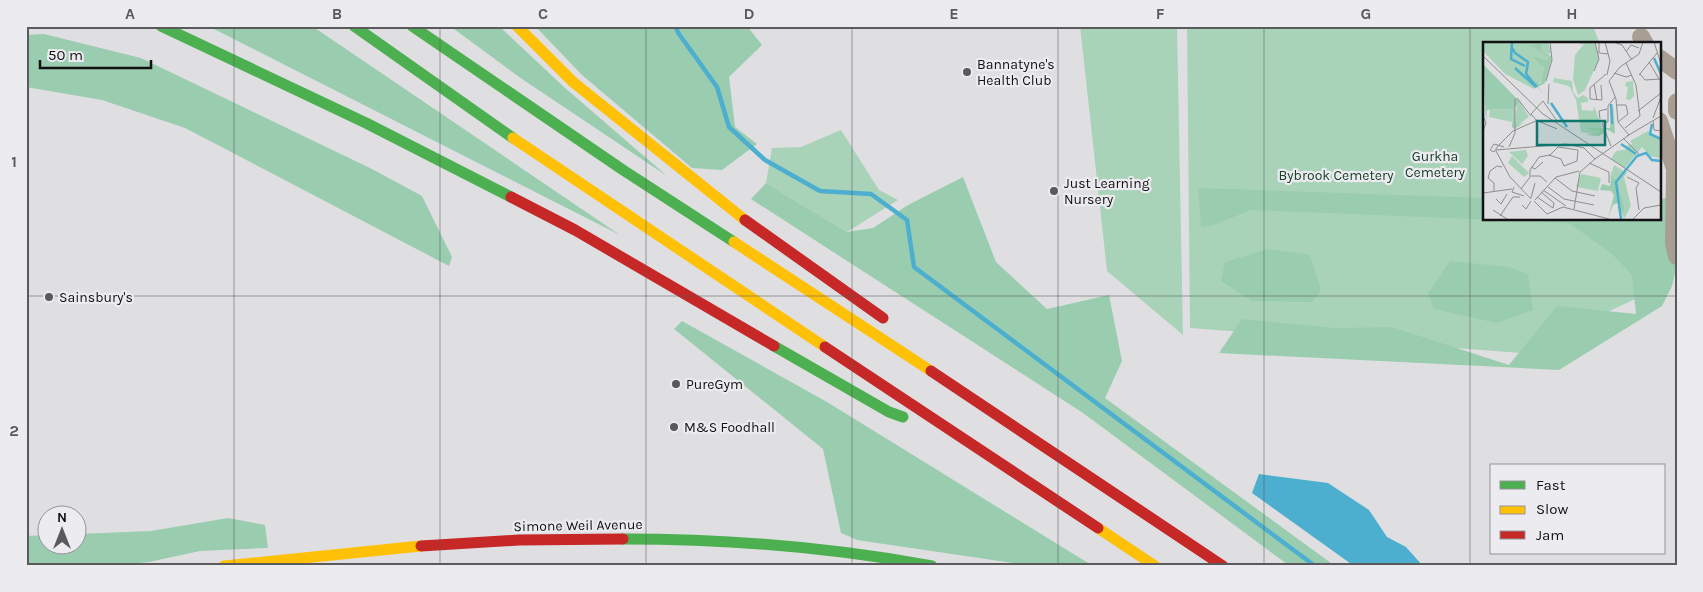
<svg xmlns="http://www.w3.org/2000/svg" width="1703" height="592" viewBox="0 0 1703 592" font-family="Karla,sans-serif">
<rect width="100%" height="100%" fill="#dfdfe2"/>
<g fill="#a9d3b9">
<path d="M1080,26H1177L1183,335L1107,271Z"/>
<path d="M1187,26H1593L1600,44H1484V219H1659L1669,283L1521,353L1190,328Z"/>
<path d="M841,130L879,190L898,200L847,232L766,183L772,148L801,147Z"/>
</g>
<g fill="#9acdaf">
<path d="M208,26H312L620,235Z"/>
<path d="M450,26H499L564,87L667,176L519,77Z"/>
<path d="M535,26H747L762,45L729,77L735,127L757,144L722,170L692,168L582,75Z"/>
<path d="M44,34L141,58L372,169L422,196L452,257L449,266L185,128L102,100L26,87V35Z"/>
<path d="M963,177L996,262L1047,309L1109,295L1122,361L1105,398L1335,566H1285L1287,564L1083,413L751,199L766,183L847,232L873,228L908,205Z"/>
<path d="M1198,188L1484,198V219H1659V200L1677,194V265L1672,286L1662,306L1559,370L1219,353L1242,319L1335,328L1392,327L1509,365L1557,306L1636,314L1632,275L1612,254L1569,223L1251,210L1211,226L1201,227Z"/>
<path d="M1268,249L1310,255L1321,290L1312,302L1252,301L1221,281L1225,262Z"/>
<path d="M1450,261L1509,267L1528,274L1533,310L1497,323L1434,309L1428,293Z"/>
<path d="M682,321L827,402L1093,566H1034L857,540L841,533L823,449L674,329Z"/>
<path d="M228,518L265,525L268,548L200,551L149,562L109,566H26V536L47,535L48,544H78V534L151,531Z"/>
</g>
<path fill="#4cafcf" d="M1259,474L1328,483L1369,510L1387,537L1406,547L1423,566H1354L1252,493Z"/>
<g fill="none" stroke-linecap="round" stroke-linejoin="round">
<path stroke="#4cafcf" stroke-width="4.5" d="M675,26L679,34L717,87L729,127L765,160L820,191L871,194L907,220L914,267L1315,566"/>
<g stroke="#a89e92" stroke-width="18">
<path d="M1641,37L1645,44"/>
<path d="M1659,58L1677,71"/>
<path d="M1677,102V111"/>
<path d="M1659,121L1675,169L1674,243L1677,256"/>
</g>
<g stroke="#4caf50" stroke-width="11">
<path d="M161,26L366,123L511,197"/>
<path d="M354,26L513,138"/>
<path d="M412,26L623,170L734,242"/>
<path d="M774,346L889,412L903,417"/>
<path d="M623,539C727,539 830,547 932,566"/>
</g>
<g stroke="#ffc107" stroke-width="11">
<path d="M517,26L573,82L745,220"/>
<path d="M513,138L825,347"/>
<path d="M734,242L931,371"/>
<path d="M1098,528L1155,566"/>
<path d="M224,566L421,546"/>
</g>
<g stroke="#c62828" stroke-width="11">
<path d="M511,197L575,230L774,346"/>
<path d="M745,220L883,318"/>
<path d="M825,347L1098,528"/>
<path d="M931,371L1223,566"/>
<path d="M421,546L519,540L623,539"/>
</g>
</g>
<path fill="none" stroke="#5a5a5c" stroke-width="1" stroke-opacity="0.55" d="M234,26V566M440,26V566M646,26V566M852,26V566M1058,26V566M1264,26V566M1470,26V566M26,296H1677"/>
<g fill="#5a5a5c" stroke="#ebebf0" stroke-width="2">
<circle cx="967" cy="72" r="5"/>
<circle cx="1054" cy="191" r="5"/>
<circle cx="49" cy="297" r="5"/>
<circle cx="676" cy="384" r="5"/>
<circle cx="674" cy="427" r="5"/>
</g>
<g text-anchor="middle" stroke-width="4.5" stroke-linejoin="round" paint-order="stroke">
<g font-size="14" fill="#121214" stroke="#ebebf0" text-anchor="start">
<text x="977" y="69">Bannatyne's<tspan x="977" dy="16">Health Club</tspan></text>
<text x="1064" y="188">Just Learning<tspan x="1064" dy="16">Nursery</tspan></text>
<text x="59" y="302">Sainsbury's</text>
<text x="686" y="389">PureGym</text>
<text x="684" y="432">M&amp;S Foodhall</text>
</g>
<g font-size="14" fill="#194028" stroke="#ebebf0">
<text x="1435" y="161">Gurkha<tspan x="1435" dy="16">Cemetery</tspan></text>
<text x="1336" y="180">Bybrook Cemetery</text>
</g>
<g font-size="14" fill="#121214" stroke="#ebebf0">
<text transform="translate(578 525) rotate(-1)" y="5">Simone Weil Avenue</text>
</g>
</g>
<g transform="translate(1483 42)">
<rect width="178" height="178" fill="#dfdfe2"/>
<path d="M0,0H65L68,11L65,12L58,8V3L52,5L68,16L56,42L51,47L22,32L0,9ZM99,0H112L116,17L102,48L95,53L90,37L92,13L101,2L95,3ZM71,36L89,39L90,50L95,56L100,53L105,56V60L98,61L99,68L110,69L111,64L121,90L115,93L98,90L93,58L86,44L70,40ZM150,39L151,54L147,58L143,57L145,45L142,44L143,40ZM37,60L46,75L32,85L34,62ZM30,67L29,80L6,75L7,68ZM165,89L177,97V116L167,114L159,105L142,126L128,117L133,109L146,107L143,104L149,102L147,99ZM43,108L45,114L39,122L26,110ZM29,114L46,131L41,135L25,121ZM131,123L144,131L141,135L148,164L141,177L137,148L127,135ZM98,132L118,136L115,149L93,145Z" fill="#a9d3b9"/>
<path d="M58,2V8L69,15L62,41L55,45L60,51L54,45L52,40L57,42L62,24L59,25L50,14L64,19L66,15L47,3ZM0,22L37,60L32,65V84L42,80L31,87L29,85L30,67H27L4,68L3,80ZM130,61L132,92L123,87L121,91L116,94L103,93L119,90L102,86H127ZM128,135L134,138L141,165L140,177L139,170L135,169L138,167L137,160L130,163L125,176L131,153L128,149L117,148L119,142L127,144Z" fill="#9acdaf"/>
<path fill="none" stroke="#4cafcf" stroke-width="2.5" d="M29,0L28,17L42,24M28,4L32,11L45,20L43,32L54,45M171,16L178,32M32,26L53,45M68,61L84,85M128,62L129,82M169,82L167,92L178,97M138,102L153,112M138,177L133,140L154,114L163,111L169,118L178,119"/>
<path fill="none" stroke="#8d8d90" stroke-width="1" d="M116,0V11L125,12M122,0L127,19L124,33M131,0L139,3L149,18M171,0L178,22M143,10L148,3L156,6M0,14L60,72L178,150M166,20L176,37M111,29L116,17L112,0M131,31L143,35L149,33M157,32L162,38L178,37M156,33L174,11M63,39L69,18L67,0M111,42L114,58M118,43L119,58L107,57V46L123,32M34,56L48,74M65,62L66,42M134,63H143L145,72L135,80M155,69L178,51M0,74L3,81L0,89M170,76L178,55M117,77L116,69L124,67M54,79L48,72L60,59L74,79M55,79L74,87M170,79L171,88L178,89M120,80H125V64L132,55M119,81L128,104M142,86L157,74L153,43L143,21M146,93L135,80L133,57L126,39L137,25L156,12L160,0M144,94L178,74M140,96L156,112M15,104L11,110L7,108L11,102L21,105M15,104L30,89L55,78M26,105L32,91V56M13,108L83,102L101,106L112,117L146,93M13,109L27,135L48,157M66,113L78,117L81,124M106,121L126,130V141M48,125L52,127L60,120M48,134H57L64,140M144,135L156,141L153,146L156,168M72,136L89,149L112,154M31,145L29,150L41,154M65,145L81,157L111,163M38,147L47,135V128L56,115L67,113L75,105L95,108L94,119L81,124M60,148L83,164M11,149V141L5,136L7,129L14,124L19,125M0,151L29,147M54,155L70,166L71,161L58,150M48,156L52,141M13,157L18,162L24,152M52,158L73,135L96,129M51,159L64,172L80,165L126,177M39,163L43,167L48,159M91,167L97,130L112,117M10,168L24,177M17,174L30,155H37M150,177L161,166L178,163"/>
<path fill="#0f766e" fill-opacity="0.15" stroke="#0f766e" stroke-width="2.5" d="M54,79H122V103H54Z"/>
<rect width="178" height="178" fill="none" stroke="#121214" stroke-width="2.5"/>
</g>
<rect width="1703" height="592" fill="none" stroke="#ebebf0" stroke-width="55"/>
<rect x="1490" y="464" width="175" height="90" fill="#ebebf0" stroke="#949498"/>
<rect x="1500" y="481" width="25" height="8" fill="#4caf50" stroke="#949498"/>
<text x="1536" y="490" font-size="15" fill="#121214">Fast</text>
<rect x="1500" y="506" width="25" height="8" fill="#ffc107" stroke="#949498"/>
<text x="1536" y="514" font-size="15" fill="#121214">Slow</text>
<rect x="1500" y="531" width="25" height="8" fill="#c62828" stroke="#949498"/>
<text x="1536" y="540" font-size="15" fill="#121214">Jam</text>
<g transform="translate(62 530)"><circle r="24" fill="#ebebf0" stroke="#949498"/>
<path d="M0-4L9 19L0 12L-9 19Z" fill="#5a5a5c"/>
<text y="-8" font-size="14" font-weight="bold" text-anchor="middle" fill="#121214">N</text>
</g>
<path d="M40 60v8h111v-8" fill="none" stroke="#121214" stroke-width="2.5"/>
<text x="48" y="60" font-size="15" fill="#121214" stroke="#ebebf0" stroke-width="4" paint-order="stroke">50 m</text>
<rect x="28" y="28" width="1648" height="536" fill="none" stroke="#5a5a5c" stroke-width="2"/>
<g font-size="16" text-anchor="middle" font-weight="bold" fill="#5a5a5c">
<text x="130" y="19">A</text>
<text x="337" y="19">B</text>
<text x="543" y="19">C</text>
<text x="749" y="19">D</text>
<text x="954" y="19">E</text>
<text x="1160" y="19">F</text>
<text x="1366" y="19">G</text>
<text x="1572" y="19">H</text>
<text x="14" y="167">1</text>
<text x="14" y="436">2</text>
</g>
</svg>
